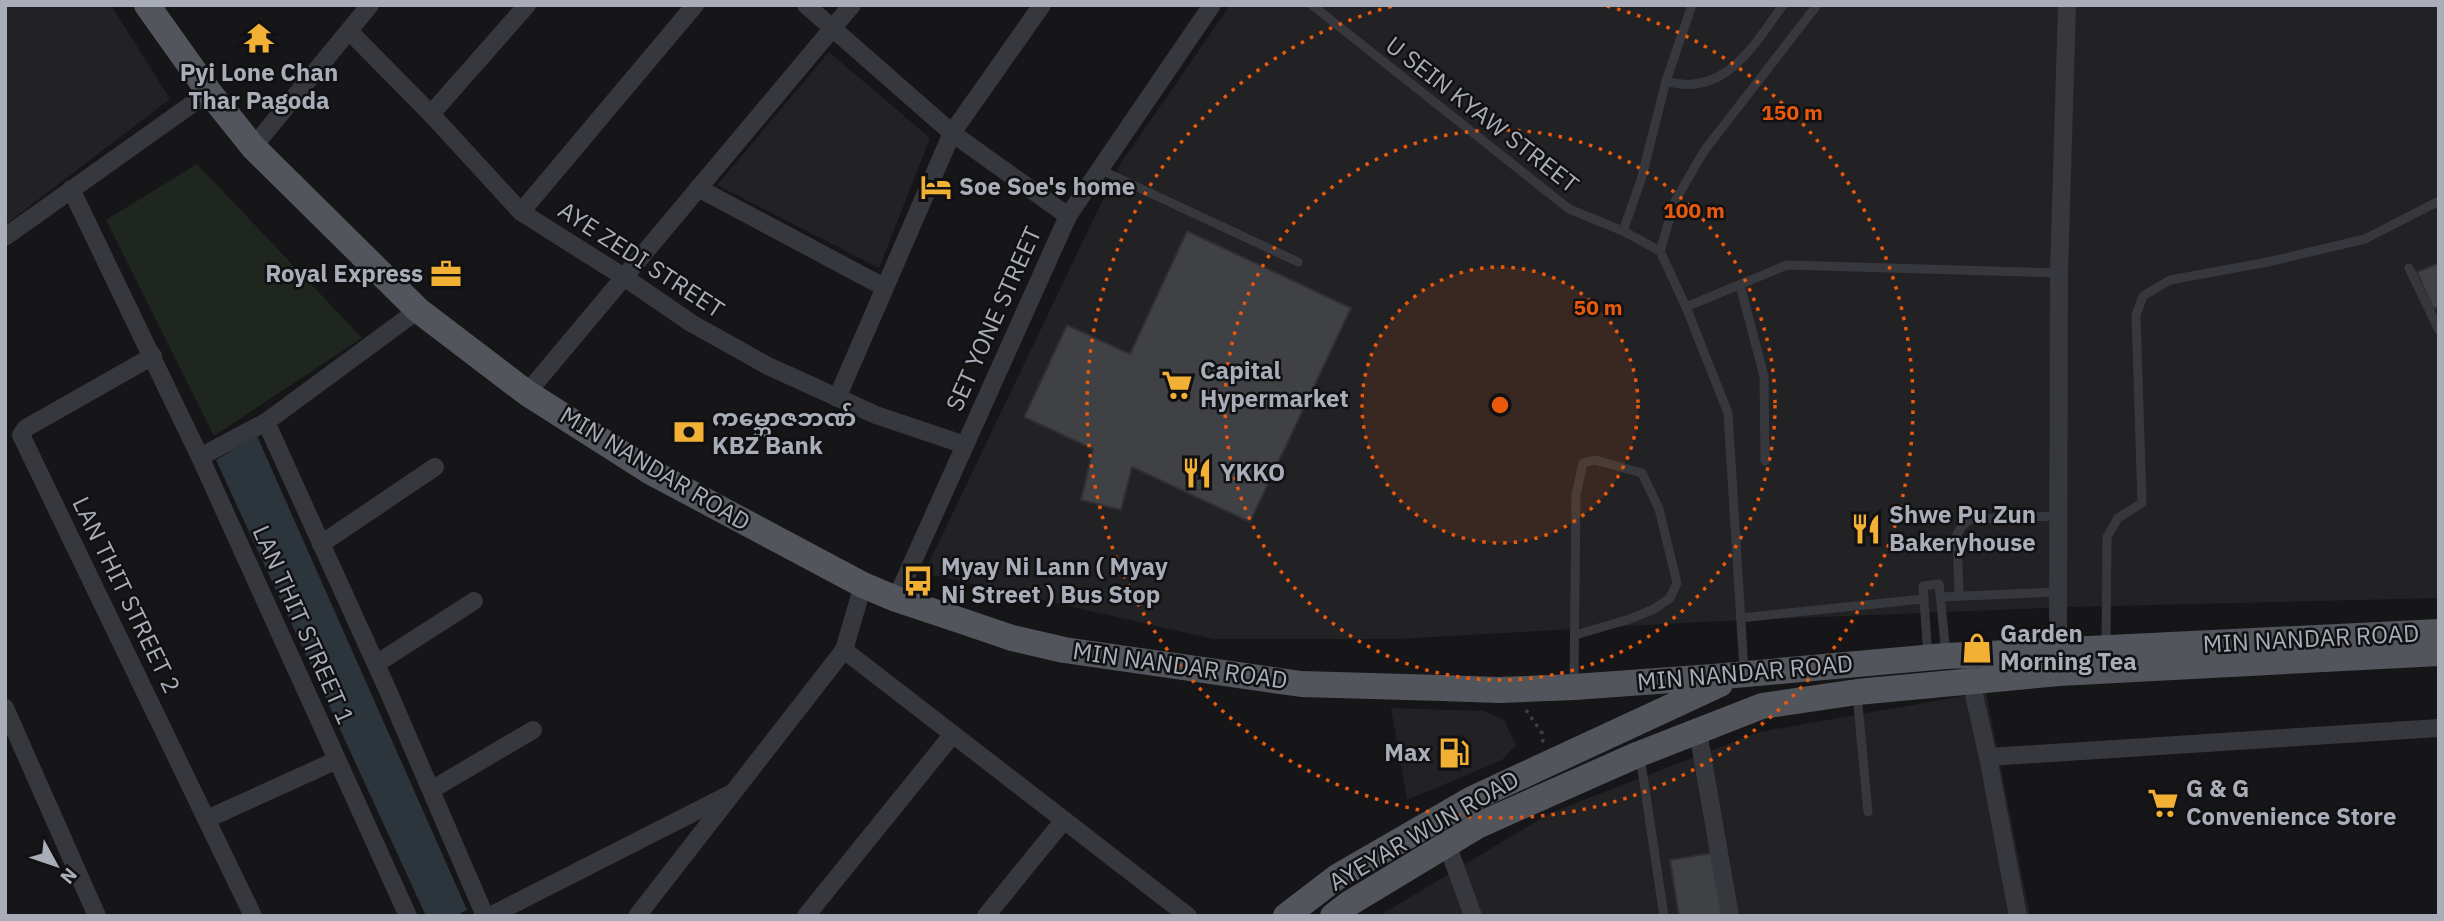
<svg xmlns="http://www.w3.org/2000/svg" width="2444" height="921" viewBox="0 0 2444 921" font-family="'IBM Plex Sans','Noto Sans Myanmar',sans-serif">
<rect width="100%" height="100%" fill="#161618"/>
<g fill="#222225">
<path d="M5,5H111L170,99L5,225Z"/>
<path d="M1230,5H2439V598L2068,607L1701,622L1396,639H1213L924,573L1119,166Z"/>
<path d="M829,52L930,138L879,268L717,185Z"/>
<path d="M1986,692L2030,916H1379L1550,813L1759,732Z"/>
<path d="M1391,708L1483,711L1504,720L1516,745L1502,760L1407,800Z"/>
</g>
<path fill="#1e261f" d="M197,164L362,338L214,436L106,220Z"/>
<path fill="#2c353c" d="M257,436L467,910L455,916H426L216,460Z"/>
<g fill="#404145" stroke="#303034" stroke-width="2">
<path d="M1187,231L1351,308L1250,522L1132,467L1121,510L1081,500L1093,449L1024,417L1067,325L1130,354Z"/>
<path d="M2439,263V307L2433,309L2417,272Z"/>
<path d="M1712,853L1723,916H1679L1670,860Z"/>
</g>
<g fill="none" stroke-linecap="round" stroke-linejoin="round">
<path stroke="#3d3f44" stroke-width="3.5" stroke-dasharray="3.5 5" stroke-linecap="butt" d="M1526,710L1542,733L1543,743"/>
<g stroke="#37383d" stroke-width="9">
<path d="M1312,5L1569,209L1623,231L1660,251L1686,307L1728,413L1744,671"/>
<path d="M1666,81C1724,99 1754,45 1783,5"/>
<path d="M1101,170L1298,262"/>
<path d="M1623,231L1641,180L1666,81L1692,5"/>
<path d="M1660,251L1675,201L1704,151L1817,5"/>
<path d="M2409,268L2439,330"/>
<path d="M1740,285L1764,376L1765,461"/>
<path d="M1686,307L1787,265L2059,273"/>
<path d="M1959,596L1957,534L1962,526L1970,519L2058,516"/>
<path d="M1941,597L2058,592"/>
<path d="M1740,618L1923,599"/>
<path d="M2106,646L2107,537L2118,518L2142,503L2136,315L2143,296L2170,280L2268,262L2365,239L2439,201"/>
<path d="M1928,656L1923,586L1939,584L1946,654"/>
<path d="M1574,683L1576,495L1583,463L1595,460L1642,473L1659,509L1677,583L1670,598L1654,609L1630,619L1575,635"/>
<path d="M1857,694L1868,812"/>
<path d="M1640,756L1664,916"/>
</g>
<g stroke="#37383d" stroke-width="18">
<path d="M806,5L952,133L1068,216"/>
<path d="M349,31L431,114L521,212L624,277L691,323L768,366L876,415L965,445"/>
<path d="M431,114L527,5"/>
<path d="M253,147L370,5"/>
<path d="M698,188L884,287"/>
<path d="M71,189L200,457L408,916"/>
<path d="M521,212L695,5"/>
<path d="M5,237L209,92"/>
<path d="M153,356L26,428L21,435L253,916"/>
<path d="M527,393L852,5"/>
<path d="M837,398L952,133L1042,5"/>
<path d="M266,422L389,693L485,916"/>
<path d="M200,457L266,422L418,310"/>
<path d="M321,544L435,467"/>
<path d="M896,599L1068,216L1212,5"/>
<path d="M844,650L1188,916"/>
<path d="M2058,651L2059,273L2067,5"/>
<path d="M376,664L474,601"/>
<path d="M1969,672L1988,757L2018,916"/>
<path d="M5,708L97,916"/>
<path d="M1698,732L1730,916"/>
<path d="M1988,757L2439,728"/>
<path d="M431,790L533,730"/>
<path d="M207,819L337,760"/>
<path d="M1447,844L1473,916"/>
<path d="M490,916L728,795"/>
<path d="M637,916L844,650L863,585"/>
<path d="M806,916L953,734"/>
<path d="M986,916L1064,820"/>
</g>
<g stroke="#53555c" stroke-width="26">
<path d="M147,5L209,92L253,147L418,310L527,393L651,472L863,585L896,599L962,621L1012,638L1064,650L1301,684L1441,688L1499,690L1574,687L1713,677L1946,656L2439,632"/>
<path d="M1286,916L1337,877L1472,799L1720,684"/>
<path d="M1333,916L1350,903L1479,825L1639,754L1762,706L1857,692L2059,673L2439,653"/>
</g>
</g>
<circle cx="1500" cy="405" r="138" fill="#e8590c" fill-opacity=".12"/>
<g fill="none" stroke="#e8590c" stroke-width="3.5" stroke-dasharray="3.5 7">
<circle cx="1500" cy="405" r="138"/>
<circle cx="1500" cy="405" r="275"/>
<path d="M1607 6A413 413 0 1 1 1393 6"/>
</g>
<defs>
<g id="temple-bare" transform="scale(2.415)"><path d="M0-6L5-2H3V0L6.5 2.5H4V6H1.5V3h-3V6H-4V2.5H-6.5L-3 0V-2H-5Z" fill="#f2b134" stroke="#111113" stroke-width="2.5" paint-order="stroke"/></g>
<g id="hotel-bare" transform="scale(2.415)"><path d="M-6-4.5h1.5V1H6V5H4.5V3h-9V5H-6ZM-4 0a1.8 1.8 0 1 1 3.6 0ZM.5 0V-2.5h3Q6-2.5 6 0Z" fill="#f2b134" stroke="#111113" stroke-width="2.5" paint-order="stroke"/></g>
<g id="office-bare" transform="scale(2.415)"><path d="M-6-3h4V-5.5h4V-3h4V5H-6ZM-1-4.5V-3h2v-1.5ZM-6 0V1H6V0Z" fill="#f2b134" stroke="#111113" stroke-width="2.5" paint-order="stroke"/></g>
<g id="supermarket-bare" transform="scale(2.415)"><path d="M-6-5.5h2.5l.6 2H6L4.5 2H-2.5L-4.4-4H-6ZM-1.5 3.2a1.3 1.3 0 1 0 .1 0ZM3 3.2a1.3 1.3 0 1 0 .1 0Z" fill="#f2b134" stroke="#111113" stroke-width="2.5" paint-order="stroke"/></g>
<g id="bank-bare" transform="scale(2.415)"><path d="M-6-4H6V4H-6ZM0-2.3a2.3 2.3 0 1 0 0 4.6a2.3 2.3 0 1 0 0-4.6Z" fill="#f2b134" stroke="#111113" stroke-width="2.5" paint-order="stroke"/></g>
<g id="restaurant-bare" transform="scale(2.415)"><path d="M-5-6h1v4h1v-4h1v4h1v-4h1v5L-1.5 .5V6h-2V.5L-5-1ZM5-6V6H3V1.5H1.5Q1.5-4 5-6Z" fill="#f2b134" stroke="#111113" stroke-width="2.5" paint-order="stroke"/></g>
<g id="bus-bare" transform="scale(2.415)"><path d="M-5-6H5V4H4V6H2V4H-2V6H-4V4H-5ZM-3.5-4V0h7V-4ZM-3.5 1.2v1.5H-2V1.2ZM2 1.2v1.5H3.5V1.2Z" fill="#f2b134" stroke="#111113" stroke-width="2.5" paint-order="stroke"/></g>
<g id="shop-bare" transform="scale(2.415)"><path d="M-5-2.5h2.3a2.7 3.5 0 0 1 5.4 0H5L5.5 6h-11ZM-1.5-2.5h3a1.5 2.3 0 0 0-3 0Z" fill="#f2b134" stroke="#111113" stroke-width="2.5" paint-order="stroke"/></g>
<g id="fuel-bare" transform="scale(2.415)"><path d="M-5.5-6h7V0h2V4h1.3V-2.5L3-4.5l.8-.8L6-3V5H2.5V1h-1V6h-7ZM-4.2-4.7v3.2H.2V-4.7Z" fill="#f2b134" stroke="#111113" stroke-width="2.5" paint-order="stroke"/></g>
</defs>
<g fill-rule="evenodd">
<use href="#temple-bare" x="259" y="38"/>
<use href="#hotel-bare" x="936" y="187"/>
<use href="#office-bare" x="446" y="274"/>
<use href="#supermarket-bare" x="1177" y="385"/>
<use href="#bank-bare" x="689" y="432"/>
<use href="#restaurant-bare" x="1197" y="473"/>
<use href="#restaurant-bare" x="1866" y="529"/>
<use href="#bus-bare" x="918" y="581"/>
<use href="#shop-bare" x="1977" y="648"/>
<use href="#fuel-bare" x="1454" y="753"/>
<use href="#supermarket-bare" x="2163" y="803"/>
</g>
<g text-anchor="middle" stroke-width="5" stroke-linejoin="round" paint-order="stroke">
<g font-size="24" font-weight="bold" fill="#a8adb8" stroke="#111113" text-anchor="start">
<text x="259" y="81" text-anchor="middle">Pyi Lone Chan<tspan x="259" dy="28">Thar Pagoda</tspan></text>
<text x="959" y="195">Soe Soe's home</text>
<text x="423" y="282" text-anchor="end">Royal Express</text>
<text x="1200" y="379">Capital<tspan x="1200" dy="28">Hypermarket</tspan></text>
<text x="712" y="426">ကမ္ဘောဇဘဏ်<tspan x="712" dy="28">KBZ Bank</tspan></text>
<text x="1220" y="481">YKKO</text>
<text x="1889" y="523">Shwe Pu Zun<tspan x="1889" dy="28">Bakeryhouse</tspan></text>
<text x="941" y="575">Myay Ni Lann ( Myay<tspan x="941" dy="28">Ni Street ) Bus Stop</tspan></text>
<text x="2000" y="642">Garden<tspan x="2000" dy="28">Morning Tea</tspan></text>
<text x="1431" y="761" text-anchor="end">Max</text>
<text x="2186" y="797">G &amp; G<tspan x="2186" dy="28">Convenience Store</tspan></text>
</g>
<g font-size="24" fill="#a8adb8" stroke="#111113">
<text transform="translate(1482 115) rotate(38)" y="8">U SEIN KYAW STREET</text>
<text transform="translate(641 260) rotate(33)" y="8">AYE ZEDI STREET</text>
<text transform="translate(994 319) rotate(-66)" y="8">SET YONE STREET</text>
<text transform="translate(655 469) rotate(31)" y="8">MIN NANDAR ROAD</text>
<text transform="translate(126 595) rotate(64)" y="8">LAN THIT STREET 2</text>
<text transform="translate(303 625) rotate(66)" y="8">LAN THIT STREET 1</text>
<text transform="translate(2311 639) rotate(-3)" y="8">MIN NANDAR ROAD</text>
<text transform="translate(1180 666) rotate(8)" y="8">MIN NANDAR ROAD</text>
<text transform="translate(1745 673) rotate(-5)" y="8">MIN NANDAR ROAD</text>
<text transform="translate(1424 831) rotate(-30)" y="8">AYEYAR WUN ROAD</text>
</g>
</g>
<circle cx="1500" cy="405" r="10" fill="#e8590c" stroke="#111113" stroke-width="3.5"/>
<g font-size="21" text-anchor="middle" font-weight="bold" fill="#e8590c" stroke="#111113" stroke-width="5" stroke-linejoin="round" paint-order="stroke">
<text x="1792" y="120">150 m</text>
<text x="1694" y="218">100 m</text>
<text x="1598" y="315">50 m</text>
</g>
<rect width="2444" height="921" fill="none" stroke="#a8adb8" stroke-width="14"/>
<g transform="translate(56 865) rotate(130)" stroke="#111113" stroke-width="5" paint-order="stroke">
<path d="M0-5L12 26L0 18L-12 26Z" fill="#a8adb8"/>
<text y="-10" font-size="19" font-weight="bold" text-anchor="middle" fill="#a8adb8">N</text>
</g>
</svg>
